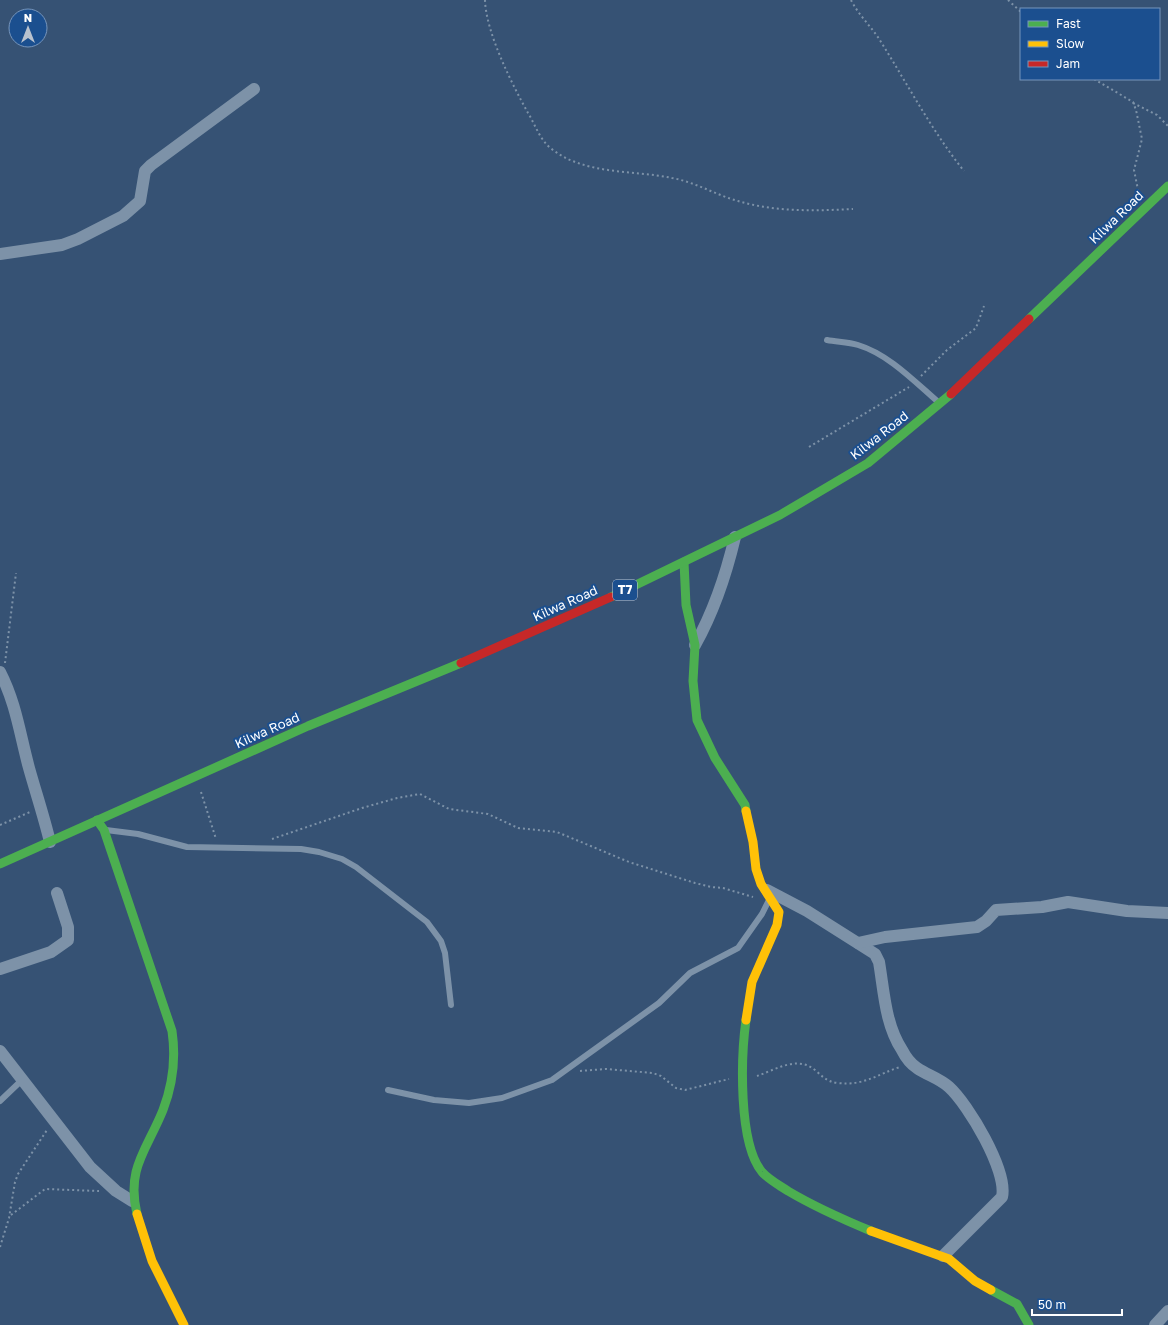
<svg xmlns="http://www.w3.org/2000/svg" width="1168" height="1325" viewBox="0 0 1168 1325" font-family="'Golos Text',sans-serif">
<rect width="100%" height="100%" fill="#365274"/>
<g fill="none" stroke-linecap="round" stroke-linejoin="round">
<g stroke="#7d92a8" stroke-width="2" stroke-dasharray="2 3" stroke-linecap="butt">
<path d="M485,0C486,33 512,84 528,113C536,126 540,141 553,150C586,175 634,170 672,178C695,182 716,195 738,201C775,212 814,211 853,209"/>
<path d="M851,0C859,16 872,27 881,42C908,85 932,131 964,171"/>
<path d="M1008,0L1021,12"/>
<path d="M1094,79L1133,102L1136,110L1142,139L1134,170L1138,190"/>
<path d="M1133,103L1157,115L1168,126"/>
<path d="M921,376L947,350L976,328L984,306"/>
<path d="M809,447L909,387"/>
<path d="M5,663L16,573"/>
<path d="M201,792L216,839"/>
<path d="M0,825L30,812"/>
<path d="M272,839L362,808L397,798L420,794L449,809L488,814L518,828L557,832L629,862L695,883L711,887L723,888L753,897"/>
<path d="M580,1071L606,1069L653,1073L661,1076L676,1088L685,1090L729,1079"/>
<path d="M757,1076C775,1070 797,1055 815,1070C822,1076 827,1082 838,1083C864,1086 878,1074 900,1067"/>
<path d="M11,1215L45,1189L99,1191"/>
<path d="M0,1247L9,1218L15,1182L18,1174L47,1130"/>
</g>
<g stroke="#7d92a8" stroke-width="6">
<path d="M827,340C837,342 848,342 858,345C888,354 914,381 937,401"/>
<path d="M106,830L138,834L187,847L301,849L319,852L342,859L356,867L427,922L441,941L445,953L451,1005"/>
<path d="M388,1090L434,1100L469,1103L502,1098L552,1080L659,1003L690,973L738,948L762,914L769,900"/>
<path d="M0,1101L22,1080"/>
</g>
<g stroke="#7d92a8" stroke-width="12">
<path d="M0,254L62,245L78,239L123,216L140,201L145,171L151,165L254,89"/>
<path d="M695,645C714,611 726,575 735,537"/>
<path d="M0,672C16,703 20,735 29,768C36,793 44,817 50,842"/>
<path d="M767,890L807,911L875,954L879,962C884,991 885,1024 902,1050C905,1056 911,1064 917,1068C927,1075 939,1078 949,1087C968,1104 1008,1171 1002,1197L943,1256"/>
<path d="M858,943L885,937L977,927L986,921L996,910L1042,907L1068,902L1127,911L1168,913"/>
<path d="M0,969L51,952L68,940V927L57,893"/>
<path d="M0,1051L90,1167L116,1191L132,1201"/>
<path d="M1155,1325L1168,1311"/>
</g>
<g stroke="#4caf50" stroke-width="9">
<path d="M1029,319L1168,186"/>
<path d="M684,562L686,605L695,645L693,681L697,720L715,758L745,805L746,811"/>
<path d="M611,597L780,515L868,463L951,394"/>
<path d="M97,820L104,830L172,1031C176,1058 173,1084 163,1110C147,1150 126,1168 137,1214"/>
<path d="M0,864L308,726L461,663"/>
<path d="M746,1020C741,1056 738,1143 762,1172C769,1180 779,1185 788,1191C815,1207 842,1219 871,1231"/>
<path d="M991,1290L1017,1304L1029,1325"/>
</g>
<g stroke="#ffc107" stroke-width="9">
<path d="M746,1020L752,982L777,925L779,912L761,884L756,869L753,842L746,811"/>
<path d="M137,1214L152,1261L184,1325"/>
<path d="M871,1231L949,1259L975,1281L991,1290"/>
</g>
<g stroke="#c62828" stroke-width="9">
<path d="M951,394L1029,319"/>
<path d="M461,663L611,597"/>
</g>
</g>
<g text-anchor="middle" stroke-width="4" stroke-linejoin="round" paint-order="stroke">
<rect fill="#1b4f8f" stroke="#bbcadd" stroke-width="1" x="613" y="580" width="24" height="20" rx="3"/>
<g font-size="12" font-weight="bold" fill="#fff">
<text x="625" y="594">T7</text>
</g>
<g font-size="13" fill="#fff" stroke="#1b4f8f">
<text transform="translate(1116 217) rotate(-44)" y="5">Kilwa Road</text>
<text transform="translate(879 435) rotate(-38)" y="5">Kilwa Road</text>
<text transform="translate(565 603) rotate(-24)" y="5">Kilwa Road</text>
<text transform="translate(267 730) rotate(-24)" y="5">Kilwa Road</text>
</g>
</g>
<rect x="1020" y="8" width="140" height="72" fill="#1b4f8f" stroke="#7695bc"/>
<rect x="1028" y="21" width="20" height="6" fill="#4caf50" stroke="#7695bc"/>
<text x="1056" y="28" font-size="12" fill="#ffffff">Fast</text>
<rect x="1028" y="41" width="20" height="6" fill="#ffc107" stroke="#7695bc"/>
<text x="1056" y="48" font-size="12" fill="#ffffff">Slow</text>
<rect x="1028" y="61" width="20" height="6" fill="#c62828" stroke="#7695bc"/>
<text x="1056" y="68" font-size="12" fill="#ffffff">Jam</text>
<g transform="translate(28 28)"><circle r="19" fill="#1b4f8f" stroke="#7695bc"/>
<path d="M0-3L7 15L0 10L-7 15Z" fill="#b9c2ce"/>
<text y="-6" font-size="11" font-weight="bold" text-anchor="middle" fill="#ffffff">N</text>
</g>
<path d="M1032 1309v6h90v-6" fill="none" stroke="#ffffff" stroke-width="2"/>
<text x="1038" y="1309" font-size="12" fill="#ffffff" stroke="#1b4f8f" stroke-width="3" paint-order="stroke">50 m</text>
</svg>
